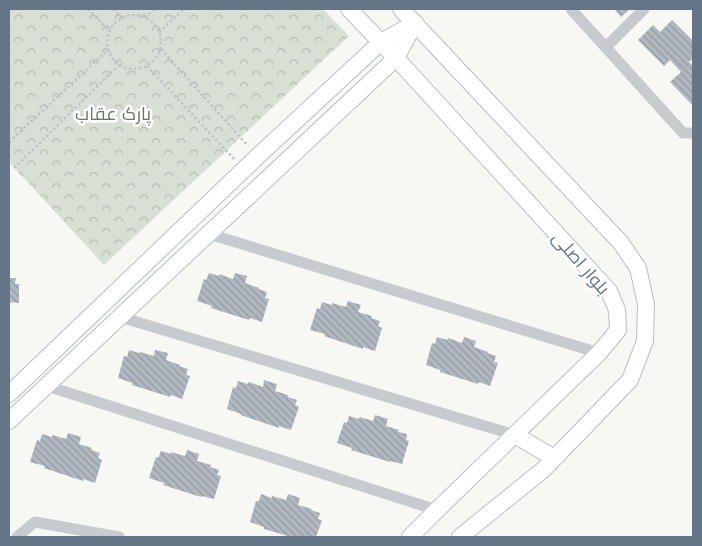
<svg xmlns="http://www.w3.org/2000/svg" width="702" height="546" viewBox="0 0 702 546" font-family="Jost,Cairo,sans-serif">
<defs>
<pattern id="forest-crowns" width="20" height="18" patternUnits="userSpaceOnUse" patternTransform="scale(1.25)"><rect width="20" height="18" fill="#d8e0d5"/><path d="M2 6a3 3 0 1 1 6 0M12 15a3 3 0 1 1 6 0" fill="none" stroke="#b3bab3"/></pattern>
<pattern id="building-back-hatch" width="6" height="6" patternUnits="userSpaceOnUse" patternTransform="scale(1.25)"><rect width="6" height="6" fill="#b1b8bf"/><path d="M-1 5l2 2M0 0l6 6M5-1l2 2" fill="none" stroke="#949aa1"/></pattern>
</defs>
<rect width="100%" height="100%" fill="#f7f8f4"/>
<path fill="url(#forest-crowns)" d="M9,9H323L349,36L104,265L9,162Z"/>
<g fill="url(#building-back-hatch)">
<path d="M614,9H630L621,17Z"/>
<path d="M672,20L693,41V58L689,62L693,66V106L670,82L681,72L670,60L664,66L638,40L653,25L660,32Z"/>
<path d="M209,273L219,276V274L233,279L235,273L247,276L245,283L259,288L258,289L267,292L265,298L269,299L262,322L250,318L249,320L211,308L212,306L197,301L204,279L206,280Z"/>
<path d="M9,278H16L15,284H19V303L9,302Z"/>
<path d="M348,301L361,305L358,312L372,316L371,318L380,321L378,326L382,328L375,351L363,347V349L324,336L325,334L310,330L317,308L320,309L322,302L332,305V303L346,307Z"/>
<path d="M437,337L447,340L448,338L462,343L464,337L476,341L474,347L488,352L487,353L496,356L494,362L498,363L490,386L479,382L478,384L440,372V370L426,365L432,343L435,344Z"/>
<path d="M129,350L139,353L140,352L154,356L155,350L168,353L166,360L180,365L179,366L188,369L186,375L190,376L182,399L171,395L170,397L132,385V383L118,378L124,356L127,357Z"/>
<path d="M264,380L277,384L275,391L288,395V397L297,400L295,405L299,407L291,430L279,426V428L241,415V414L227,409L233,387L236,388L238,381L248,384L249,382L263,387Z"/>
<path d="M375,415L388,419L386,426L399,430L398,432L407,434L406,440L409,441L402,464L390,461V462L351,450L352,448L337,443L344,422L347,423L349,416L359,419L360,417L373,421Z"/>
<path d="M68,433L81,437L79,444L92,448L91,450L100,453L98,458L102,460L95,483L83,479V481L44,468L45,466L30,462L37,440L40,441L42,434L52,437L53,435L66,439Z"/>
<path d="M187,450L199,454L197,461L211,465L210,467L219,470L217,475L221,476L214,499L202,496L201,497L163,485L164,483L149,478L156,457L158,458L161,451L171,454V452L185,456Z"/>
<path d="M261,494L272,498V496L286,500L288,494L300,498L298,505L312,509L311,510L320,513L318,519L322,520L316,537H291L264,529V527L250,522L256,501H259Z"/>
</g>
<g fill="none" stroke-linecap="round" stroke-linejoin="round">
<g stroke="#b9bec3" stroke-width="18">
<g id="secondary">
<path d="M349,9L396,58L609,291L617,310L618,330L599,353L437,510L410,537"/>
<path d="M401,9L621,243L638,268L646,304L645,341L630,380L544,469L460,537"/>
<path d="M9,394L258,156L381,42L415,23"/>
<path d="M9,421L396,58L415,23"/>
<path d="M515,435L554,458"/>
</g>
</g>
<g stroke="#c0c2c5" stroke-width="2.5" stroke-dasharray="2.5 2.5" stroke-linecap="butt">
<path d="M88,9L109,31"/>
<path d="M113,9L122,18"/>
<circle cx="134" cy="42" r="27"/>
<path d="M145,18L154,9"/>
<path d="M159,32L184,9"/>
<path d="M161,49L248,146"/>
<path d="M147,66L235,160"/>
<path d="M9,142L108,50"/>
<path d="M14,168L119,65"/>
</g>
<g stroke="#c7cbce" stroke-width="11">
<path d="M571,9L683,133H693"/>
<path d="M606,47L644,9"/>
<path d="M209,234L599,353"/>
<path d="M120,317L515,435"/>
<path d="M47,386L437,510"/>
<path d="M17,537L35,522L119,537"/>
</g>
<use href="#secondary" stroke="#fff" stroke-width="16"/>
</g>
<g text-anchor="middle" stroke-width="5" stroke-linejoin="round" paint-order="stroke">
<g font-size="18" fill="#637960" stroke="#fff">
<text x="113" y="120">پارک عقاب</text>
</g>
<g font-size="18" fill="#647588" stroke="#fff">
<text transform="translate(581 263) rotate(49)" y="6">بلوار اصلی</text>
</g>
</g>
<rect width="702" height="546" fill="none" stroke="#647588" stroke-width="20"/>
</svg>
